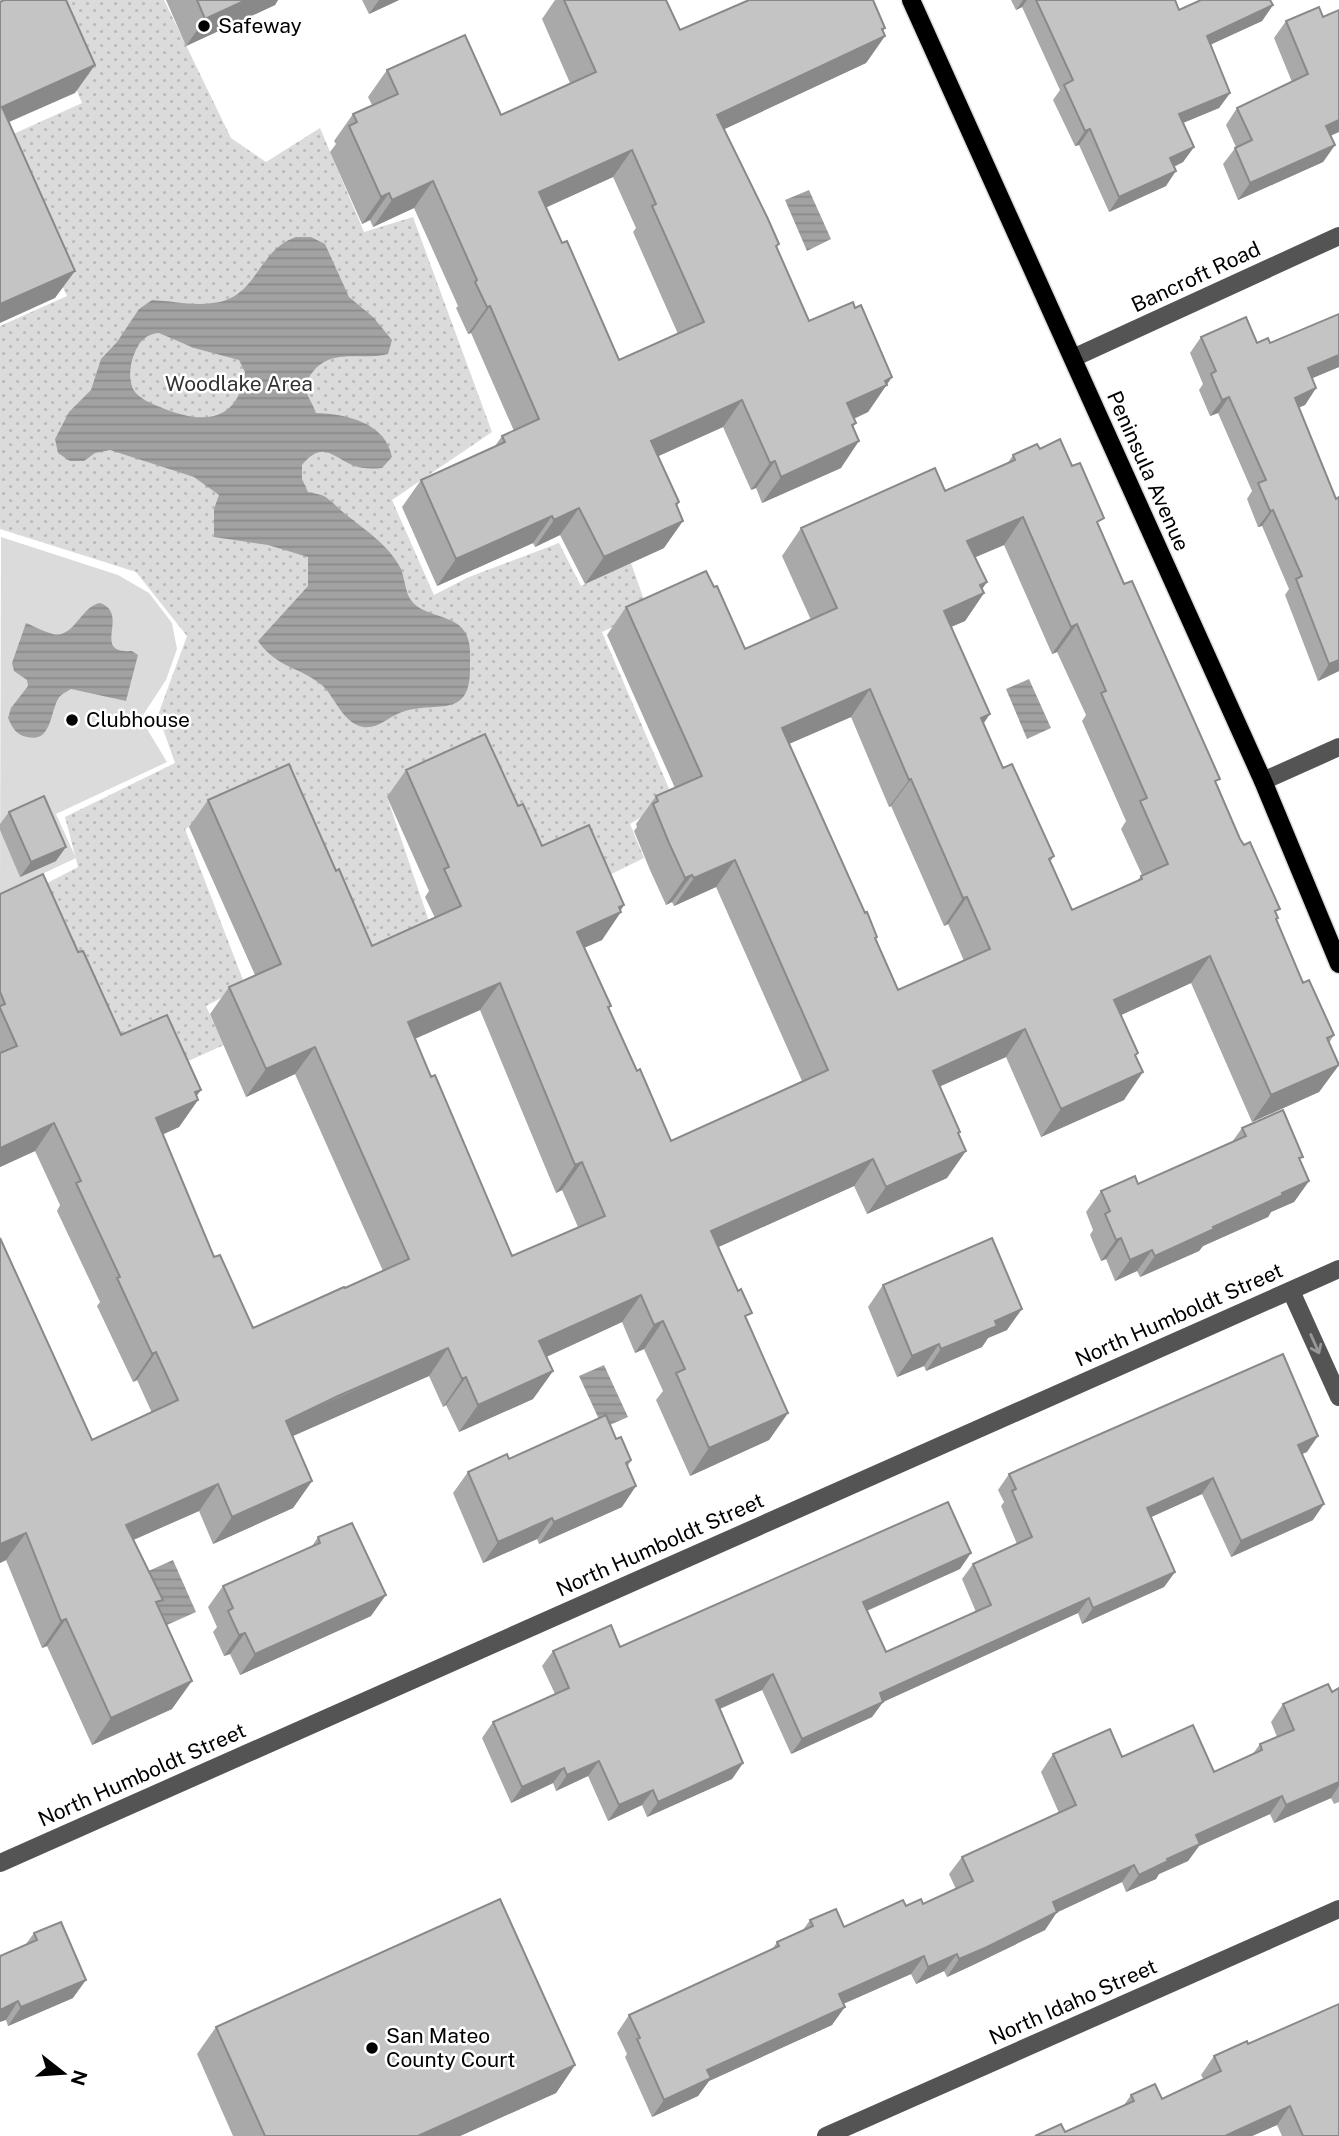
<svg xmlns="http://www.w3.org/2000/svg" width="1339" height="2136" viewBox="0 0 1339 2136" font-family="'Public Sans',sans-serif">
<defs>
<pattern id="park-dots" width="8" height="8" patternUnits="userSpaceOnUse" patternTransform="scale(1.75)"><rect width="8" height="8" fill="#dbdbdb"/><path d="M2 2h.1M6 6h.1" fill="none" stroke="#bababa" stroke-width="1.8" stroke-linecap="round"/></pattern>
<pattern id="water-rules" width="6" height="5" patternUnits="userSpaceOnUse" patternTransform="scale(1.75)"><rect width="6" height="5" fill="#a2a2a2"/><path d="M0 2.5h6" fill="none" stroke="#8a8a8a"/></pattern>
</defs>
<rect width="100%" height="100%" fill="#fff"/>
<path fill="#dbdbdb" d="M1,537L118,575L149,593L172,623L177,649L166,680L143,715L144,724L167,762L56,814L76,858L0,894Z"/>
<path fill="url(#park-dots)" d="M0,0H164L231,138L266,162L320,128L364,232L413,217L492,432L392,500L434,595L469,577L559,543L581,586L631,563L648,611L602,632L673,798L630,824L644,858L591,884L522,863L387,797L431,927L358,968L269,786L185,829L245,985L206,1006L224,1045L168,1070L109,1045L28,893L78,867L65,817L175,763L158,715L187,636L136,572L0,529V326L67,296L0,155V140L82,103L40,4L0,19Z"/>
<g fill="url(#water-rules)" fill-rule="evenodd">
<path d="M809,190L831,239L807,251L785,200Z"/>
<path d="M296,237H311L325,244L349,297L373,317L392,340L388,354C361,361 331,347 312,373C309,376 306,384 306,388C306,395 314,406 316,413C347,414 386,423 392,457L382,468C371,469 362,469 352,465C331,455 322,441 302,465V479L308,492C313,493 319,494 324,496C331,500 338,508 344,513C365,530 389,545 401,569C404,577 405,587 408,595C419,620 457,611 467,636C471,645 470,657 470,667C471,721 435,700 402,712C388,717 379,729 363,727C343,723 336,699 323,686C299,666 278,669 258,641L308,586V557L268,545L214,537V509L219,495L194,477L110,450L95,453L84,461H70L58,453L55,439L69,412L91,390L101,359L117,342L139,309L152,300C173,301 192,306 213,303C258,298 256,251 296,237ZM159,333L194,348L239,360L245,372C238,425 200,424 160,407C150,403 138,398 133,389C128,376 130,364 135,352C140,340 147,334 159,333Z"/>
<path d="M100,603C131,614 90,654 132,651L138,655L126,701L71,689C66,692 61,694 58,699C50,714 51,743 27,737C16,735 12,727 8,718L11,708L28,686L27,680L14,671L12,663L26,623C34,626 44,632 53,634C74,639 81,606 100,603Z"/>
<path d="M1029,679L1051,728L1027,739L1006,689Z"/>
<path d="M604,1365L628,1417L603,1428L579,1376Z"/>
<path d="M173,1560L196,1612L167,1625L144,1573Z"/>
</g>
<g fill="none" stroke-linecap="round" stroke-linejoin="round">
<g stroke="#dbdbdb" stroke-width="21">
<path id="major" d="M911,0L1263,781L1339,964"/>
</g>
<g stroke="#545454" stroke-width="18">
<path d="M1073,358L1339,236"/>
<path d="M1263,781L1339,747"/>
<path d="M1291,1291L1339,1397"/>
<path d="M0,1863L1339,1269"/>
<path d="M826,2136L1339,1909"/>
</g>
<use href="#major" stroke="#000" stroke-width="18"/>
</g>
<g fill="#a9a9a9" fill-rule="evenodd">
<path d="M166,0H278L275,5L186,46Z"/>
<path d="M362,0H399L369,14Z"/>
<path d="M555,0H666L680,30L883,32L885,36L866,63L724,129L779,244L776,248L809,321L855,308L892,377L868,412L854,419L856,423L853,427L841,468L762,503L756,488L751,490L723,427L658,456L679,502L677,506L664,548L585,584L560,535L535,547L533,543L437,586L402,507L421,480L495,446L502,436L514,431L471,333L468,334L456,308L458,306L414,208L373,227L370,220L362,224L330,152L336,144L334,141L353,114L372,105L368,97L387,70L501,115L570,83L542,19ZM613,177L636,228L633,232L678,334L619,360L562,243L546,207Z"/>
<path d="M1011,0H1175L1179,10L1273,5L1262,21L1211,44L1230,93L1219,108L1183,123L1194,147L1183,162L1174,167L1166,186L1109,212L1079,145L1075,146L1053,100L1060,90L1022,7L1016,10Z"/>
<path d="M1323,17L1331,136L1335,145L1323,162L1238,200L1223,164L1236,147L1226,125L1237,108L1292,82L1274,38L1286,21Z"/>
<path d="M1339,314V367L1312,378L1316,388L1305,405L1299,407L1339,671L1318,681L1285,595L1289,589L1262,526L1258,527L1247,499L1252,491L1218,413L1210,416L1199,390L1203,384L1190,353L1201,337L1257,343H1270Z"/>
<path d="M1040,449L1099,526L1124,584L1217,784L1240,839L1278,918L1276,921L1303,983L1334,1035L1329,1043L1339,1065L1319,1092L1252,1122L1191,983L1121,1015L1138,1053L1135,1057L1124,1100L1041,1137L1006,1057L940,1086L958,1134L947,1178L867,1214L854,1186L718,1247L747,1320L788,1413L769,1440L690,1476L656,1400L663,1391L644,1349L635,1353L622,1322L546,1357L553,1371L533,1399L459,1432L446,1405L443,1407L429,1376L319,1424L292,1436L312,1481L293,1508L213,1544L199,1511L133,1540L158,1606L172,1709L92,1745L47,1646L42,1648L6,1560L0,1563V1238L92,1440L152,1413L137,1380L133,1382L97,1306L100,1302L57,1211L60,1205L35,1151L0,1167V894L78,952L121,1035L196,1096L198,1100L179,1127L162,1135L214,1257L253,1328L383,1271L295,1074L246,1097L210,1014L229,987L255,975L189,827L208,800L336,871L372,946L435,918L425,897L429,891L387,797L406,770L518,806L542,846L624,905L602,940L584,948L611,1006L609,1009L637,1071L671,1141L802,1081L716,887L674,906L672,902L666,905L650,870L634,831L637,827L636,824L656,796L675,788L607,635L626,607L745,649L811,620L782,556L801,528L945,491L1007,464L1013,455ZM1004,545L1052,654L1057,652L1086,715L1082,721L1126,821L1121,829L1142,875L1136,882L1072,910L1050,862L1054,856L1003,768L983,724L951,627L965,621L984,593L982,589L987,582L975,557ZM851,717L889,807L891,806L944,926L948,924L964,961L898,990L876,939L877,937L865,913L789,744ZM480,1010L556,1193L562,1190L578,1227L512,1256L431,1077L415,1039Z"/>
<path d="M9,812L56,861L20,877L0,830V824Z"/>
<path d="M1242,1128L1300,1161L1309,1181L1294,1202L1271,1212L1268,1217L1203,1246L1199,1251L1140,1277L1137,1271L1115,1281L1106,1259L1101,1261L1090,1235L1093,1230L1086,1212L1101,1191L1138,1184L1232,1142Z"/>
<path d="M883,1285L1007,1330L988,1338L982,1347L926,1371L924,1366L897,1377L868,1307Z"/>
<path d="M616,1439L631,1460L628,1466L622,1507L539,1544L537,1539L483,1563L453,1493L468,1472L509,1459Z"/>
<path d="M1307,1452L1302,1454L1313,1520L1231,1557L1202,1494L1151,1517L1175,1572L1164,1587L1082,1624L1078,1613L883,1702L872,1717L791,1754L762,1690L720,1709L743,1763L732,1779L647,1817L642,1805L608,1821L588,1776L556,1791L553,1783L511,1803L482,1738L493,1722L555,1694L542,1666L553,1651L620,1647L960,1569L867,1611L886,1652L976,1612L962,1579L973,1564L1017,1544L1001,1506L1004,1502L998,1490L1009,1474Z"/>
<path d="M318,1537L371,1616L240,1675L230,1654L224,1656L213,1632L217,1627L208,1607L223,1586L312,1546Z"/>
<path d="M1339,1688V1802L1334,1804L1331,1798L1274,1823L1270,1814L1199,1846L1188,1861L1159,1874L1156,1879L1126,1892L1122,1882L1057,1912L1045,1930L973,1965L947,1977L944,1971L916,1984L911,1974L843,2004L832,2025L709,2081L698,2096L652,2117L625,2057L627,2054L617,2033L629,2015L772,1950L777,1942L803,1930L810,1920L844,1927L906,1906L923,1904L956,1889L949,1874L962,1857L1059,1813L1041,1772L1053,1754L1122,1757L1214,1772L1252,1755L1260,1744L1277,1737L1271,1722L1283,1704L1332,1692Z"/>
<path d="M34,1933L73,1998L8,2026L6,2020L26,1944Z"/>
<path d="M216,2027L575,2065L556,2093L460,2136H233L197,2054Z"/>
<path d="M1248,2044L1339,2136H1282L1277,2125L1252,2136H1035L1065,2132L1124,2105L1131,2095L1162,2099L1204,2080L1201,2075L1214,2056Z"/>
</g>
<g fill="#898989">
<path d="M246,0H278L275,5L186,46L205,19Z"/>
<path d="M379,0H399L369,14Z"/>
<path d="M1023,0H1027L1022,7L1016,10Z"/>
<path d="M1273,5L1262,21L1197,51L1207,36Z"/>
<path d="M885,28L877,40L885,36L866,63L699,141L717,115Z"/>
<path d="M95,65L75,93L0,126L2,107Z"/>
<path d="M1230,93L1219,108L1168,129L1179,114Z"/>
<path d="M1339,120V132L1315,143L1326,126Z"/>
<path d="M1090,129L1079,145L1075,146L1085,131Z"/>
<path d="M1335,145L1323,162L1238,200L1250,183Z"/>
<path d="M1194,147L1183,162L1160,173L1170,158Z"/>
<path d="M632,150L613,177L521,219L539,192Z"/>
<path d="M1176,171L1166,186L1109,212L1119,197Z"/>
<path d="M433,181L414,208L373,227L392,200Z"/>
<path d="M389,193L370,220L362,224L381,197Z"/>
<path d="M75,271L55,298L0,323V304Z"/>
<path d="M490,306L471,333L468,334L487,307Z"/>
<path d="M1339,355V367L1296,385L1308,368Z"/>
<path d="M892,377L868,412L828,430L847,403Z"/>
<path d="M1316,388L1305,405L1284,414L1295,398Z"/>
<path d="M1229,397L1218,413L1210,416L1222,400Z"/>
<path d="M742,400L723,427L632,468L651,441Z"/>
<path d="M859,441L841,468L762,503L781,477Z"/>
<path d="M775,461L756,488L751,490L770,463Z"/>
<path d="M579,508L560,535L535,547L554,520Z"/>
<path d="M1273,510L1262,526L1258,527L1270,511Z"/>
<path d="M552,516L533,543L437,586L456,559Z"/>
<path d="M1023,517L1004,545L948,569L967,541Z"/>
<path d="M683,521L664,548L585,584L604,557Z"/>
<path d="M987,582L977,596L984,593L965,621L925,638L944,611L980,585Z"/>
<path d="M1077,624L1057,652L1052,654L1071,627Z"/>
<path d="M1339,660V671L1318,681L1329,664Z"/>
<path d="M870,689L851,717L763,755L782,728Z"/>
<path d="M990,714L971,742L981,718Z"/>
<path d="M911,779L891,806L889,807L909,780Z"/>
<path d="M66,847L56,861L20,877L31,862Z"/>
<path d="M735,860L716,887L674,906L694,878Z"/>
<path d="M692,875L672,902L666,905L685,878Z"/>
<path d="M967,897L948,924L944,926L963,898Z"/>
<path d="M624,905L618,914L621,912L602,940L558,959L577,932Z"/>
<path d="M1210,956L1191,983L1095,1027L1114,1000Z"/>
<path d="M500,983L480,1010L389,1050L408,1022Z"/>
<path d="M1025,1029L1006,1057L914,1098L933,1071Z"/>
<path d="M315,1047L295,1074L246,1097L266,1069Z"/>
<path d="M1339,1065L1319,1092L1252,1122L1271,1095Z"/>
<path d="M1143,1072L1124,1100L1041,1137L1061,1109Z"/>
<path d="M201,1090L192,1102L198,1100L179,1127L136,1146L156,1118L195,1092Z"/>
<path d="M54,1123L35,1151L0,1167V1148Z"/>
<path d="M966,1151L947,1178L867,1214L886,1187Z"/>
<path d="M873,1159L854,1186L692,1259L711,1231Z"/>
<path d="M582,1162L562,1190L556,1193L575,1165Z"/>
<path d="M1309,1181L1294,1202L1271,1212L1268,1217L1203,1246L1199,1251L1140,1277L1155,1256L1282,1193Z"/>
<path d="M1121,1238L1106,1259L1101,1261L1116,1240Z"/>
<path d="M1152,1250L1137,1271L1115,1281L1130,1260Z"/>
<path d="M641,1295L622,1322L520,1369L539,1341Z"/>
<path d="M1022,1309L1007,1330L988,1338L982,1347L926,1371L941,1349L995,1321Z"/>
<path d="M663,1321L644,1349L635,1353L654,1325Z"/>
<path d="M939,1344L924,1366L897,1377L912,1356Z"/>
<path d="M448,1348L429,1376L266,1448L286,1421Z"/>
<path d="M156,1352L137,1380L133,1382L152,1354Z"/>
<path d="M553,1371L533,1399L459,1432L478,1405Z"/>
<path d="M466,1377L446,1405L443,1407L462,1379Z"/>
<path d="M788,1413L769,1440L690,1476L709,1448Z"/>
<path d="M1318,1436L1307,1452L1287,1460L1298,1445Z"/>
<path d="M1213,1478L1202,1494L1136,1524L1147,1508Z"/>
<path d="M312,1481L293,1508L213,1544L232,1517Z"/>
<path d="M218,1484L199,1511L106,1552L126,1525Z"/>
<path d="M636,1486L622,1507L539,1544L554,1522Z"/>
<path d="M1324,1504L1313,1520L1231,1557L1241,1541Z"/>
<path d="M552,1518L537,1539L483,1563L498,1542Z"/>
<path d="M26,1533L6,1560L0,1563V1544Z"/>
<path d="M971,1553L960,1569L852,1617L863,1602Z"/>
<path d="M1175,1572L1164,1587L1082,1624L1093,1608Z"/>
<path d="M386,1595L371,1616L240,1675L255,1654Z"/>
<path d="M1089,1598L1078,1613L883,1702L872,1717L791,1754L802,1739L880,1693Z"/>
<path d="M66,1619L47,1646L42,1648L61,1621Z"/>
<path d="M245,1633L230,1654L224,1656L239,1635Z"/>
<path d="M773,1674L762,1690L705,1715L716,1700Z"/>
<path d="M192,1681L172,1709L92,1745L111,1718Z"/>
<path d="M599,1761L588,1776L556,1791L567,1775Z"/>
<path d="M743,1763L732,1779L647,1817L658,1802Z"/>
<path d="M564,1768L553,1783L511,1803L522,1787Z"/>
<path d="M1339,1782V1786L1331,1798L1274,1823L1286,1805Z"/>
<path d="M653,1790L642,1805L608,1821L619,1805Z"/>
<path d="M1282,1796L1270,1814L1199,1846L1188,1861L1159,1874L1156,1879L1126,1892L1139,1875L1167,1859L1196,1835Z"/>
<path d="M1134,1865L1122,1882L1041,1920L1053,1902Z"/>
<path d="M1057,1912L1045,1930L973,1965L947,1977L959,1959Z"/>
<path d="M957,1954L944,1971L916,1984L928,1967Z"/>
<path d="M924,1956L911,1974L827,2011L839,1994Z"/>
<path d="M86,1980L73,1998L8,2026L21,2007Z"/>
<path d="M18,2001L6,2020L0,2022V2010Z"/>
<path d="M845,2007L832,2025L709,2081L698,2096L652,2117L664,2100L707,2070Z"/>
<path d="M575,2065L556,2093L460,2136H418Z"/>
<path d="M1290,2106L1277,2125L1252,2136H1225Z"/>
</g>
<g fill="#c4c4c4" stroke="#898989" stroke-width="2" fill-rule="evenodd">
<path d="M4,0H66L95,65L2,107L75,271L0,304V2Z"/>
<path d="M197,0H246L205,19Z"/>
<path d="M564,0H666L680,30L749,0H873L885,28L882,29L885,36L717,115L768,219L779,244L776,246L809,321L853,302L855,308L861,305L892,377L885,381L887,385L847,403L856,423L852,425L859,441L781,477L775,461L770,463L742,400L651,441L679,502L676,504L683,521L604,557L579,508L554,520L552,516L456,559L421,480L505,442L502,436L539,419L490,306L487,307L475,282L477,280L433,181L392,200L389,193L381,197L349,126L357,122L353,114L398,94L387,70L465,35L501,115L596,72ZM632,150L656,204L652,206L704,322L619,360L567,241L562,243L539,192Z"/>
<path d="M1036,0H1175L1179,10L1201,0H1270L1273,5L1207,36L1230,93L1179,114L1194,147L1170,158L1176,171L1119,197L1090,129L1085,131L1064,85L1073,80Z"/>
<path d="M1319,7L1323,17L1339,10V120L1326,126L1335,145L1250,183L1235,148L1252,140L1237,108L1308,74L1286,21Z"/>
<path d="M1339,314V355L1308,368L1316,388L1295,398L1336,499L1339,497V660L1329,664L1296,579L1302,576L1273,510L1270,511L1258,483L1266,480L1229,397L1222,400L1211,374L1216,371L1201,337L1246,317L1257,343L1268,338L1270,343Z"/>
<path d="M1060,439L1072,466L1080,463L1104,518L1097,522L1124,584L1132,581L1220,779L1215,781L1240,839L1244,845L1250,842L1280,909L1275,911L1278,918L1276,919L1303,983L1309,980L1334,1035L1327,1038L1339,1065L1271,1095L1210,956L1114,1000L1138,1053L1135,1055L1143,1072L1061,1109L1025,1029L933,1071L960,1132L958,1133L966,1151L886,1187L873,1159L711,1231L738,1291L741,1289L752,1313L745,1316L788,1413L709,1448L676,1373L685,1369L663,1321L654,1325L641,1295L539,1341L553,1371L478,1405L466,1377L462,1379L448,1348L338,1396L286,1421L312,1481L232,1517L218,1484L126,1525L163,1600L156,1602L192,1681L111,1718L66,1619L61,1621L26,1533L0,1544V1238L92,1440L178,1400L156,1352L152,1354L117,1278L120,1277L76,1183L81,1181L54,1123L0,1148V1053L17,1046L0,1008V1006L5,1004L0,992V894L43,874L78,952L83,951L121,1035L167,1015L201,1090L195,1092L198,1100L156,1118L214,1257L220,1255L253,1328L344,1287L345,1288L409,1259L315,1047L266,1069L229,987L281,964L208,800L289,764L336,871L339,869L372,946L461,906L444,869L449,867L406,770L485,734L518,806L523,804L542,846L589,825L624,905L619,907L621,912L577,932L611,1006L608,1007L637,1071L640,1069L671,1141L828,1070L735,860L694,878L692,875L685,878L669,843L653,804L658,801L656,796L702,776L626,607L706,571L714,587L717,586L745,649L837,608L801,528L935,468L945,491L1015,460L1013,455L1037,444L1040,449ZM1023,517L1071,627L1077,624L1106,691L1101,693L1147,798L1140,801L1168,864L1141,876L1142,879L1072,910L1049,859L1054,856L1012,764L1003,768L981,718L990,714L944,611L984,593L980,585L987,582L967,541ZM870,689L909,780L911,779L963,898L967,897L990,949L898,990L875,938L877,937L867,912L865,913L782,728ZM500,983L575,1165L582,1162L605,1216L512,1256L435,1075L431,1077L408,1022Z"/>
<path d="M44,796L66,847L31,862L9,812Z"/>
<path d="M1283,1110L1303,1157L1299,1158L1309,1181L1282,1193L1283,1195L1213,1227L1214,1229L1155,1256L1152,1250L1130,1260L1121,1238L1116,1240L1105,1214L1110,1211L1101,1191L1135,1176L1138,1184L1246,1136L1242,1128Z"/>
<path d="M992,1238L1022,1309L995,1321L997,1326L941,1349L939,1344L912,1356L883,1285Z"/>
<path d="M1283,1354L1318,1436L1298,1445L1324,1504L1241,1541L1213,1478L1147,1508L1175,1572L1093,1608L1089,1598L880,1693L883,1702L802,1739L773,1674L716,1700L743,1763L658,1802L653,1790L619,1805L599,1761L567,1775L564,1768L522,1787L493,1722L569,1688L553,1651L611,1625L620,1647L948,1502L971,1553L863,1602L886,1652L991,1605L973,1564L1032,1537L1012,1491L1016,1489L1009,1474Z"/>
<path d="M606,1415L616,1439L621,1437L631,1460L626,1463L636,1486L554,1522L552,1518L498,1542L468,1472L507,1454L509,1459Z"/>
<path d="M352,1523L386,1595L255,1654L245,1633L239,1635L228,1611L233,1608L223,1586L320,1543L318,1537Z"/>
<path d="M1328,1684L1332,1692L1339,1688V1782L1286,1805L1282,1796L1196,1835L1200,1844L1167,1859L1168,1861L1139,1875L1134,1865L1053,1902L1057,1912L985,1948L959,1959L957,1954L928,1967L924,1956L839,1994L845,2007L707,2070L711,2078L664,2100L637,2039L640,2038L629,2015L779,1946L777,1942L813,1926L810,1920L836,1909L844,1927L903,1900L906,1906L921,1899L923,1904L973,1881L962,1857L1076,1805L1053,1754L1110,1729L1122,1757L1193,1725L1214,1772L1262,1750L1260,1744L1294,1730L1283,1704Z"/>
<path d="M500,1899L575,2065L418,2136H265L216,2027Z"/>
<path d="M61,1922L86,1980L21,2007L18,2001L0,2010V1956L37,1940L34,1933Z"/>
<path d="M1339,2004V2136H1303L1290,2106L1225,2136H1035L1061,2124L1065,2132L1134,2101L1131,2095L1155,2084L1162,2099L1221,2071L1214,2056L1247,2041L1248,2044Z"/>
</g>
<defs><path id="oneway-shaft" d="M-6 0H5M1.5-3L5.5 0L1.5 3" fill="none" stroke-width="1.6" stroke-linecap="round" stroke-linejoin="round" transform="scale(1.75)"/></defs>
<use stroke="#989898" href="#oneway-shaft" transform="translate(1315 1344) rotate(66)"/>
<g fill="#000" stroke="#fff" stroke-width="2.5">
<circle cx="204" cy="26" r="7"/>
<circle cx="72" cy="720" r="7"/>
<circle cx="372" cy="2048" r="7"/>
</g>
<g text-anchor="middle" stroke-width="5" stroke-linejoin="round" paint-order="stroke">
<g font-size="21" fill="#000" stroke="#fff" text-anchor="start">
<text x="218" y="33">Safeway</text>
<text x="86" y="727">Clubhouse</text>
<text x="386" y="2043">San Mateo<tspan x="386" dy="24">County Court</tspan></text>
</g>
<g font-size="21" fill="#000" stroke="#fff">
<text transform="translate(1196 277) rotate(-25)" y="7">Bancroft Road</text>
<text transform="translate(1148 471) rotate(66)" y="7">Peninsula Avenue</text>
<text transform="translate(1179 1315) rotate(-24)" y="7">North Humboldt Street</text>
<text transform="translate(660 1545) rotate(-24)" y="7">North Humboldt Street</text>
<text transform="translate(142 1775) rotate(-24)" y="7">North Humboldt Street</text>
<text transform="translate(1073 2002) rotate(-24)" y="7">North Idaho Street</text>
</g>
<g font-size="21" fill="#323232" stroke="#fff">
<text x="239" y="391">Woodlake Area</text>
</g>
</g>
<g transform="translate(63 2073) rotate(107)" stroke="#ffffff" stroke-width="5" paint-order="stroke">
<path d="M0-5L12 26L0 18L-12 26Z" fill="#000000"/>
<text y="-10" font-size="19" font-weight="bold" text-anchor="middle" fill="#000000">N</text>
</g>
</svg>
